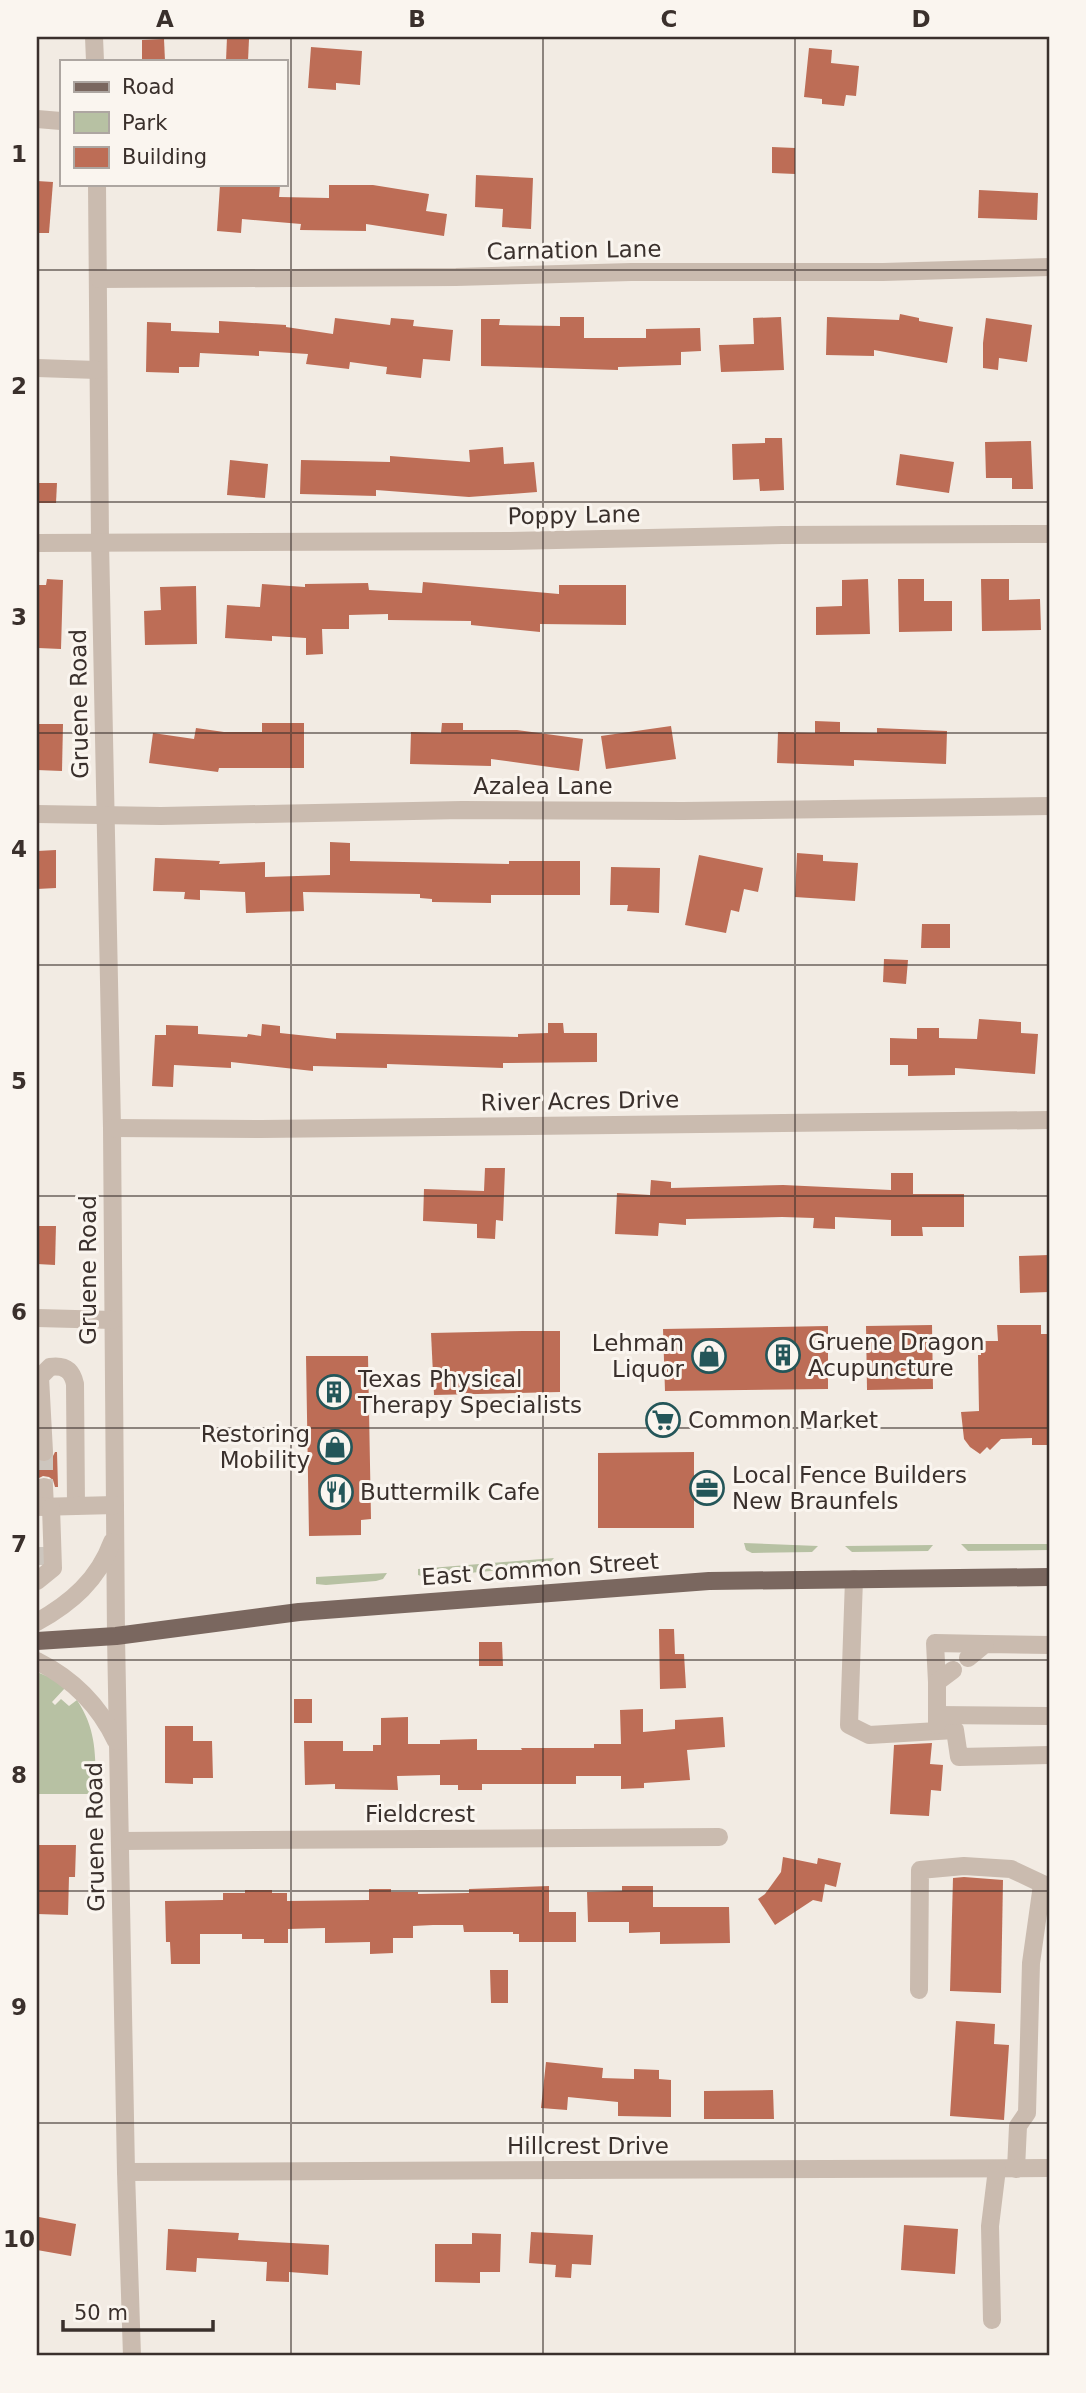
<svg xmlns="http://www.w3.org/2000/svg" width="1086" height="2393" viewBox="0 0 1086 2393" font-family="'DejaVu Sans',sans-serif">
<rect width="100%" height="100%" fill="#f2ebe3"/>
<g fill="#b7c1a3">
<path d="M744,1543L818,1546L812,1552L752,1553L746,1550Z"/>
<path d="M961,1544H1049V1550L968,1551Z"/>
<path d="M933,1545L928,1551L852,1552L845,1546Z"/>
<path d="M554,1558L547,1566L424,1577L418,1575V1569Z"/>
<path d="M387,1573L383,1579L376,1581L326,1585L316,1584V1577Z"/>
<path d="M37,1672L49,1677L65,1688L52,1702L55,1705L61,1699L69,1706L77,1700C98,1732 95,1758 96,1794H37Z"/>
</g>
<g fill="#bd6d56">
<path d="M227,37L249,39L248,61H226Z"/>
<path d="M164,39L165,61H142V40Z"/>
<path d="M311,47L362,51L360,85L336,83V90L308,88Z"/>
<path d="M809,48L832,50L831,63L859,66L856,96L846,95L844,106L822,104V99L804,97Z"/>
<path d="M772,147L795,148V174L772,173Z"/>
<path d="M476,175L533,178L531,229L502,227L503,209L475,207Z"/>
<path d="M37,181L53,182L49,233H37Z"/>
<path d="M236,184L280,186L279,197L329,198V185H373L429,194L426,211L447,214L444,236L366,224V231L300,230L301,224L242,219L241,233L217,231L220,185L236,186Z"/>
<path d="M979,190L1038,193L1037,220L978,218Z"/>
<path d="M900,314L919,318V321L953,327L947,363L874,350V356L826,355L827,317L899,320Z"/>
<path d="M560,317H584V338H646V329L700,328L701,351L681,352V365L618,367V370L481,366V319H500L499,325L560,326Z"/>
<path d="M781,317L784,370L721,372L719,345L754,344L753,318Z"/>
<path d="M335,318L390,325L391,318L414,320L413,326L453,330L450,361L423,359L421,378L386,374L387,367L350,362L349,369L306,364L308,354L259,351V356L200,353L199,367H179V373L146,372L147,322L171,323V331L219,333V321L286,325V327L333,334Z"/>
<path d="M986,318L1032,325L1027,362L999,358L998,370L983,368V343Z"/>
<path d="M765,438H782L784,490L760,491L759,479L733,480L732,444L765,443Z"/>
<path d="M1031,441L1033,489H1012V478H986L985,442Z"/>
<path d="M503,447L504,464L534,462L537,492L469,497L376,490V496L300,494L301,460L390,462V456L470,462L469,450Z"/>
<path d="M900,454L954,462L949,493L896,485Z"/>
<path d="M230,460L268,464L265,498L227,495Z"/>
<path d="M37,483H57L56,503H37Z"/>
<path d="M47,579L63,580L61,649L38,648L37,585H46Z"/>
<path d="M868,579L870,634L816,635V607L842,606V580Z"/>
<path d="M898,579H924V601H952V631L899,632Z"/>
<path d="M981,579H1009V600L1040,599L1041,630L982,631Z"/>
<path d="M423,582L559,594V585H626V625L540,624V632L471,625V621L388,620V614L349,615V629H322L323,654L306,655V638L272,636V641L225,638L227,605L260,607L262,584L305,587V584L368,583L369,590L422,593Z"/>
<path d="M196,586L197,644L145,645L144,611L161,610L160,587Z"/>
<path d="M815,721L840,722V732L877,733V728L947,731L946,764L854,760V766L777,763L778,732L815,733Z"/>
<path d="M262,723H304V768H219L218,772L149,763L153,733L194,739L196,728L224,732H262Z"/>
<path d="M442,723H463V730H517L583,739L579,771L491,759V766L410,764L411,732L441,733Z"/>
<path d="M37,724H63L62,771L37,770Z"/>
<path d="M671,726L676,759L606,769L601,736Z"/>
<path d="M330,842L350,843V861L509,864V861H580V895H491V903L432,902V899L420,898V894L303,892L304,911L246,913L245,892L200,890V900L184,899L185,892L153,891L155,858L220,861L219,864L265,862V877L330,875Z"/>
<path d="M56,850V888L37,889V851Z"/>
<path d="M797,853L823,855V861L858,863L855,901L795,897Z"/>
<path d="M699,855L763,868L758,892L744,889L739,912L731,910L726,933L685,925Z"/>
<path d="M611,867L660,868L659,913L627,911L628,905H610Z"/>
<path d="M922,924H950V948H921Z"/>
<path d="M884,959L908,960L906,984L883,982Z"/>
<path d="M979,1019L1021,1022V1033L1038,1034L1035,1074L955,1068V1075L908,1076V1065H890V1038L917,1039V1028H939V1038L977,1039Z"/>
<path d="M548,1023H563L564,1033H597V1062L503,1063V1068L387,1064V1068L313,1066V1071L231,1062V1068L174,1065L173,1087L152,1086L155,1035H166V1025L198,1026V1034L247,1037L248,1034L261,1036L262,1024L280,1026V1033L336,1039V1033L518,1037V1034L548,1033Z"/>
<path d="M485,1168H505L503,1221L496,1220L495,1239L477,1238V1224L423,1221L424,1189L484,1191Z"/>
<path d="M891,1173H913V1194H964V1227H922L923,1236H891V1220L835,1217V1229L813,1228L814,1218L782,1217L686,1219V1225L659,1223L658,1236L615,1234L617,1193L650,1195L651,1180L671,1182V1188L783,1185L891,1190Z"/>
<path d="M37,1226H56L55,1265L37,1264Z"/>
<path d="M1049,1255V1292L1020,1293L1019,1256Z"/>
<path d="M932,1325L933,1389L867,1390L866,1326Z"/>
<path d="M997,1325H1041V1334H1049V1445H1032V1438L1001,1439L990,1450L987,1447L980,1454L970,1447L964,1439L961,1412L979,1411L978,1355H981V1341H998Z"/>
<path d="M828,1326V1389L665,1391L663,1329Z"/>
<path d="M523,1331H560V1392L434,1395L431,1333Z"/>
<path d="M306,1356H368L371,1519L361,1520V1535L309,1536Z"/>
<path d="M55,1452H57L58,1487H55L53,1480L49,1477L43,1476L37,1479V1460L44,1463L50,1462Z"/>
<path d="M694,1452V1528H598V1453Z"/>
<path d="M659,1629H674L675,1654H684L686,1688L660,1689Z"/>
<path d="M479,1642H502L503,1666H479Z"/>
<rect x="294" y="1699" width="18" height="24"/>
<path d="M643,1709V1732L675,1729V1720L723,1717L725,1747L687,1750L690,1780L644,1783V1788L621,1789V1776H576V1784H482V1790H458V1785H440V1775L397,1776L398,1790L335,1789V1784L305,1785L304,1741H343V1751H373V1745H381V1718L408,1717V1744H440V1740L477,1739V1750H522L521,1748H594V1744H621L620,1710Z"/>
<path d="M165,1726H193V1741H212L213,1778H193V1784L165,1783Z"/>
<path d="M932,1743L930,1764L943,1765L941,1791L931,1790L929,1816L890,1814L894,1745Z"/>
<path d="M37,1845H76L75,1877H69L68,1915L37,1914Z"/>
<path d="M783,1857L817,1864L818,1858L841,1863L836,1887L825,1884L822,1902L813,1900L775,1925L758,1899L765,1894L781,1872Z"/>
<path d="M964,1877L1003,1880L1001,1993L950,1991L953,1878Z"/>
<path d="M549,1886V1912H576V1942H519V1934H513V1932H464L463,1925H433L413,1926V1938H393V1953L370,1954V1942L325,1943V1928L288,1929V1943H264V1939H242V1934H200V1964H171L170,1942H166L165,1901L223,1900V1893H245V1890H272V1893H287V1901L369,1900V1889H391V1892H418V1894L469,1893V1889Z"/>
<path d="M622,1886H653V1907H729L730,1943L660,1944V1932L629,1933V1922H588L587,1892L622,1891Z"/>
<path d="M490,1970H508V2003H491Z"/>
<path d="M956,2021L995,2024L994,2044L1009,2045L1004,2120L950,2116Z"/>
<path d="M546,2062L603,2068L602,2078L634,2079V2069L659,2070V2079L671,2080V2117L618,2116V2102L568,2097L567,2110L541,2108Z"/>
<path d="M773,2090L774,2119H704V2091Z"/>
<path d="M39,2217L76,2224L71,2256L37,2250Z"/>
<path d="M904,2225L958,2229L955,2274L901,2270Z"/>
<path d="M168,2229L239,2233L238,2240L329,2245L328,2275L289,2272V2282L266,2281L267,2262L197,2258L196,2272L166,2270Z"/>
<path d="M531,2232L593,2235L591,2265L572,2264L571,2278L555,2277L556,2265L529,2263Z"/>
<path d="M472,2233L501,2234L500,2272H480V2283L435,2282V2244H472Z"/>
</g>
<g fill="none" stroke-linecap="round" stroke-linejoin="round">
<g stroke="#cdc6be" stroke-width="18" stroke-dasharray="18 9" stroke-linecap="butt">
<path d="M44,1452V1487"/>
<path d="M43,1547V1565"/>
</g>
<g stroke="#cabbaf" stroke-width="18">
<path d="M94,37L95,61"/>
<path d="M37,119L61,121"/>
<path d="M97,184L100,541L112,1128L116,1636L126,2172L132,2356"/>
<path d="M99,279L456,277L631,272H883L1049,267"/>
<path d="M37,368L97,370"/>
<path d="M37,543L510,541L782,535L1049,534"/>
<path d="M37,814L161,816L462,810L683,811L1049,806"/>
<path d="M112,1128L261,1129L1049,1120"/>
<path d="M37,1318L113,1320"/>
<path d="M44,1452L40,1377L50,1367C64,1365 72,1370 75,1384L76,1506"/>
<path d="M44,1487L45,1507"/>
<path d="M37,1507L115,1505"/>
<path d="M854,1579L849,1725L869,1735L955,1730L959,1757L1049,1755"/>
<path d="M37,1581L53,1568L51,1507"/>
<path d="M37,1622C71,1603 98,1580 112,1542"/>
<path d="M968,1658L985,1644L1049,1645"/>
<path d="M37,1661C73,1679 99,1705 116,1741"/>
<path d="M937,1682L935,1643L985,1644"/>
<path d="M937,1715L1049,1716"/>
<path d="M937,1725V1682L953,1670"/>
<path d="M120,1841L719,1837"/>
<path d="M919,1990L920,1870L964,1866L1011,1869L1049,1887"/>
<path d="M1016,2169L1018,2126L1027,2113L1031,1963L1042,1885"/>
<path d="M126,2172L1049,2168"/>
<path d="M992,2320L990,2226L997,2169"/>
</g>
<path stroke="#7a675f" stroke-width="18" d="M37,1641L116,1636L299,1612L709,1581L1049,1577"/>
</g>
<path fill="none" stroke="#3a302c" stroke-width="2" stroke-opacity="0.55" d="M291,37V2356M543,37V2356M795,37V2356M37,270H1049M37,502H1049M37,733H1049M37,965H1049M37,1196H1049M37,1428H1049M37,1660H1049M37,1891H1049M37,2123H1049"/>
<defs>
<g id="building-ring" transform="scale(1.75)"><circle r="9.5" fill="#faf5ef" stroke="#245659" stroke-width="1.5"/><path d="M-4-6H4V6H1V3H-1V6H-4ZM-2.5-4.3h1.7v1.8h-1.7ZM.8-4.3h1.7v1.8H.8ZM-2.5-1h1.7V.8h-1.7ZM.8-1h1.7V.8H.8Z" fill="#245659"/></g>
<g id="shop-ring" transform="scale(1.75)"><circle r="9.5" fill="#faf5ef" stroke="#245659" stroke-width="1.5"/><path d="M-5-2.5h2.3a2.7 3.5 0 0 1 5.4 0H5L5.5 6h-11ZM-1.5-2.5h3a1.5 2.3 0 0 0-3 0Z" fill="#245659"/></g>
<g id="supermarket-ring" transform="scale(1.75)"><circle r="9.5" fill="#faf5ef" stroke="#245659" stroke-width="1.5"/><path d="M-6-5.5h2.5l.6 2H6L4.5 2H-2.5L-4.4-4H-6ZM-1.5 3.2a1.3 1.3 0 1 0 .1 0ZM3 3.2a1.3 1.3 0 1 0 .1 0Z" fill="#245659"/></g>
<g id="office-ring" transform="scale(1.75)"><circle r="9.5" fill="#faf5ef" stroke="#245659" stroke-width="1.5"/><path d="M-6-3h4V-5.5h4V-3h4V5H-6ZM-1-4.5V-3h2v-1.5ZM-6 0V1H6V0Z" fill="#245659"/></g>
<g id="restaurant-ring" transform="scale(1.75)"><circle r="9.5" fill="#faf5ef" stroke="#245659" stroke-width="1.5"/><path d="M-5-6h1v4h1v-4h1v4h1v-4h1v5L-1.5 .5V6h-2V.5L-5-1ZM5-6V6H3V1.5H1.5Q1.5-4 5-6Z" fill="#245659"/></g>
</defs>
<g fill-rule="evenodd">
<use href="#building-ring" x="783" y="1355"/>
<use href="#shop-ring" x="709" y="1356"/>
<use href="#building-ring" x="334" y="1392"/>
<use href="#supermarket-ring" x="663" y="1420"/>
<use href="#shop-ring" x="335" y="1447"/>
<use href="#office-ring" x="707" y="1488"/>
<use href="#restaurant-ring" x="336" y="1492"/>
</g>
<g text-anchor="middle" stroke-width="6" stroke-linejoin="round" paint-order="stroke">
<g font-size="23" fill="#3a302c" stroke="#faf5ef">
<text transform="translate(574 250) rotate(-1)" y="8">Carnation Lane</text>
<text transform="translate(574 515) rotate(-1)" y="8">Poppy Lane</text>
<text transform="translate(79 704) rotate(-91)" y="8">Gruene Road</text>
<text x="543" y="794">Azalea Lane</text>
<text transform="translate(580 1101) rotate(-1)" y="8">River Acres Drive</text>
<text transform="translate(88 1270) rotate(-90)" y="8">Gruene Road</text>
<text transform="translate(540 1569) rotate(-4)" y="8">East Common Street</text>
<text x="420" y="1822">Fieldcrest</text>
<text transform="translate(95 1837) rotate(-91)" y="8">Gruene Road</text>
<text x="588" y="2154">Hillcrest Drive</text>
</g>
<g font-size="23" fill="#3a302c" stroke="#faf5ef" text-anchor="start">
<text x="808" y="1350">Gruene Dragon<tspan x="808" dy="26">Acupuncture</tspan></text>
<text x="684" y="1351" text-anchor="end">Lehman<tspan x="684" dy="26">Liquor</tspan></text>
<text x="358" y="1387">Texas Physical<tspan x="358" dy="26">Therapy Specialists</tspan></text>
<text x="688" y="1428">Common Market</text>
<text x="310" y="1442" text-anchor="end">Restoring<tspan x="310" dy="26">Mobility</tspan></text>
<text x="732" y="1483">Local Fence Builders<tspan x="732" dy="26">New Braunfels</tspan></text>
<text x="360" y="1500">Buttermilk Cafe</text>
</g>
</g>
<rect width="1086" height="2393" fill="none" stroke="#faf5ef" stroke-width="77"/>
<rect x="60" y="60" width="228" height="126" fill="#faf5ef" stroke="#ada6a1" stroke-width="2"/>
<rect x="74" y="82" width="35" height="10" fill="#7a675f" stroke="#ada6a1" stroke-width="2"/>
<text x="122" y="94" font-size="21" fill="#3a302c">Road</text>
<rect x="74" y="112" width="35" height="21" fill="#b7c1a3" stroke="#ada6a1" stroke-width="2"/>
<text x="122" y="130" font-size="21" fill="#3a302c">Park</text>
<rect x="74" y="147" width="35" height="21" fill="#bd6d56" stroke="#ada6a1" stroke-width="2"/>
<text x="122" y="164" font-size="21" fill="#3a302c">Building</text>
<path d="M63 2320v10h150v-10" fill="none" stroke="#3a302c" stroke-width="3.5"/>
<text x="74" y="2320" font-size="21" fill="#3a302c" stroke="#faf5ef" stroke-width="5" paint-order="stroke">50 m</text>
<rect x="38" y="38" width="1010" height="2316" fill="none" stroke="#3a302c" stroke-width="2.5"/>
<g font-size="23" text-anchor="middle" font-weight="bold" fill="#3a302c">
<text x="165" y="27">A</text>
<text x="417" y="27">B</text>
<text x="669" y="27">C</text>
<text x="921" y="27">D</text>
<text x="19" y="162">1</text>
<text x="19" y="394">2</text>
<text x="19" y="625">3</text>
<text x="19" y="857">4</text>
<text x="19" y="1089">5</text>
<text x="19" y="1320">6</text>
<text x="19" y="1552">7</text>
<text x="19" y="1783">8</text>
<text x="19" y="2015">9</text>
<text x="19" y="2247">10</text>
</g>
</svg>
